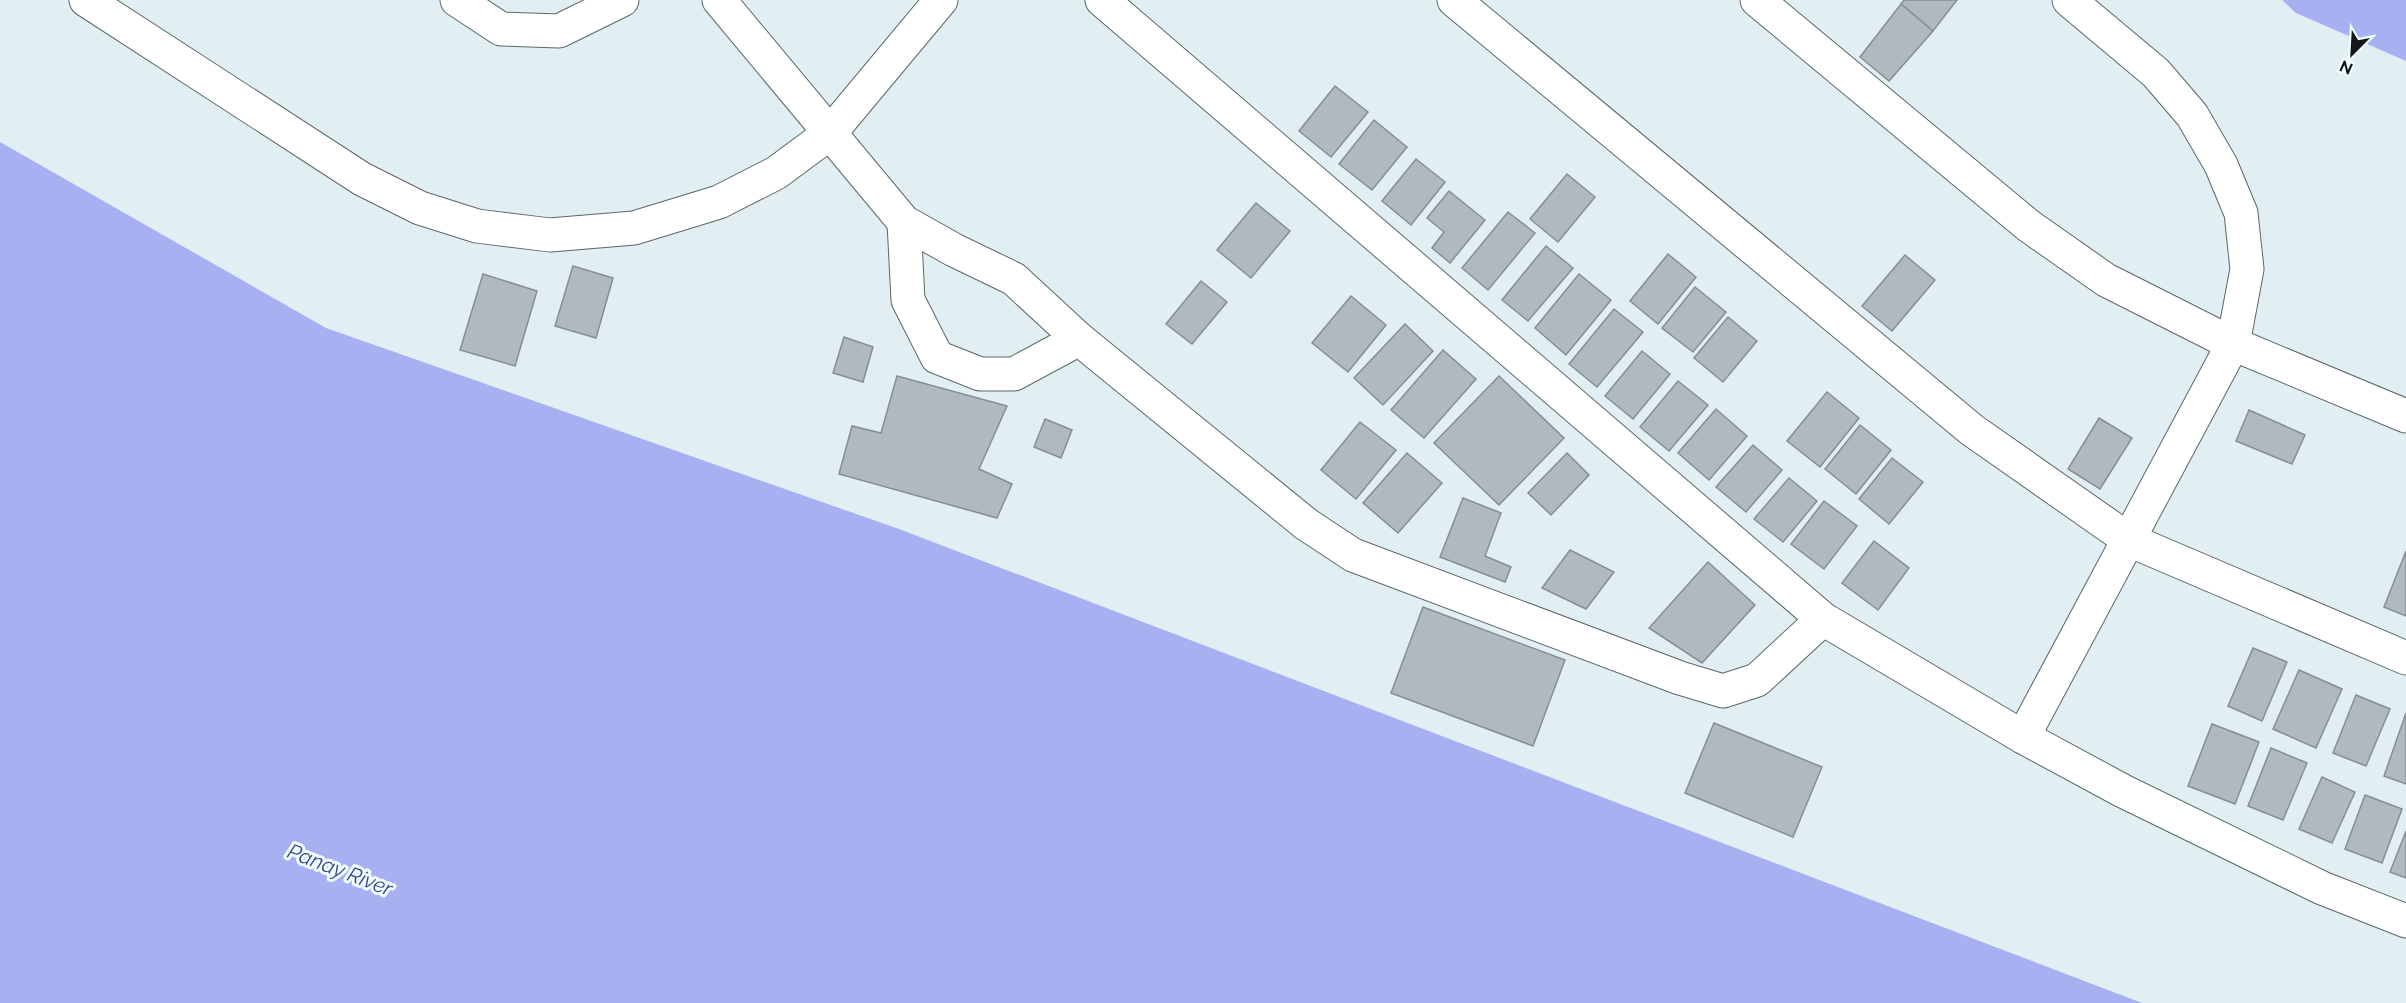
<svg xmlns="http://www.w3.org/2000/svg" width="2406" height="1003" viewBox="0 0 2406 1003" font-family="Raleway,sans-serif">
<rect width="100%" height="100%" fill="#e2eff2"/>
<g fill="#a7b0f1">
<path d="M2282,0H2406V61L2296,13Z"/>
<path d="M0,142L326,328L899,529L2142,1003H0Z"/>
</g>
<g fill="#b0b9c0" stroke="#858e95" stroke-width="1.5">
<path d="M1904,0H1957L1933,31L1901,4Z"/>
<path d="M1901,4L1933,31L1889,81L1860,57Z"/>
<path d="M1335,86L1368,112L1331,157L1299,131Z"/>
<path d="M1374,120L1407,147L1372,190L1339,164Z"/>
<path d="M1416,159L1445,182L1411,225L1382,201Z"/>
<path d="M1567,174L1595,197L1558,242L1530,219Z"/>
<path d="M1449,191L1485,220L1450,263L1432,248L1444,232L1427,218Z"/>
<path d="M1256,203L1290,231L1251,278L1217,250Z"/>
<path d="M1508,212L1535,233L1488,290L1462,268Z"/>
<path d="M1546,246L1573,268L1528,321L1502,300Z"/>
<path d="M1668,254L1696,277L1658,324L1630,301Z"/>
<path d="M1905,255L1935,280L1892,331L1862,306Z"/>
<path d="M573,266L613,278L596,338L555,326Z"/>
<path d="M483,274L537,291L515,366L460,350Z"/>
<path d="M1579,274L1611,300L1566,355L1535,328Z"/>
<path d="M1201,281L1227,302L1192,344L1166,324Z"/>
<path d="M1695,287L1726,312L1693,352L1662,328Z"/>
<path d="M1351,296L1386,325L1348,372L1312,343Z"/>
<path d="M1614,309L1643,332L1597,387L1569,364Z"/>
<path d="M1728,317L1757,341L1723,382L1694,358Z"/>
<path d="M1405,324L1433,351L1383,405L1354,378Z"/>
<path d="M844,337L873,347L863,382L833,373Z"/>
<path d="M1443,350L1476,379L1424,438L1391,410Z"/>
<path d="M1642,351L1670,374L1633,419L1605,396Z"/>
<path d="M897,376L1007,406L979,469L1012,484L997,518L839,474L852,426L881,433Z"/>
<path d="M1499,376L1564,438L1499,505L1434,443Z"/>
<path d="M1678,381L1708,405L1669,451L1640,427Z"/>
<path d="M1827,392L1859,418L1820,467L1787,441Z"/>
<path d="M1716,409L1747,436L1709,480L1678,453Z"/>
<path d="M2249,410L2305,435L2292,464L2236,441Z"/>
<path d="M2099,418L2132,438L2100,489L2068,469Z"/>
<path d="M1045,419L1072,430L1061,458L1034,447Z"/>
<path d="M1360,422L1396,450L1356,499L1321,470Z"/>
<path d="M1860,425L1891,450L1856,494L1825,469Z"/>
<path d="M1753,445L1782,470L1746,512L1716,487Z"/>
<path d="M1407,453L1442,483L1398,533L1363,503Z"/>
<path d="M1567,453L1589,475L1551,515L1528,493Z"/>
<path d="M1892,458L1923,482L1889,524L1859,499Z"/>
<path d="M1789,478L1817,501L1783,542L1754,519Z"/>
<path d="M1463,498L1501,513L1485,556L1511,567L1505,582L1440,557Z"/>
<path d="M1824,501L1857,526L1824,569L1791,544Z"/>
<path d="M1874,541L1909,568L1878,610L1842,583Z"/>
<path d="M1570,550L1614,572L1586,609L1542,588Z"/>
<path d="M2406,551V616L2384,607Z"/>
<path d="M1708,562L1755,605L1702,663L1649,628Z"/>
<path d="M1423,607L1565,660L1533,746L1391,693Z"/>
<path d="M2253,648L2287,662L2262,721L2228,706Z"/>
<path d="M2299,670L2342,689L2316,748L2273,729Z"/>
<path d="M2356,695L2390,709L2366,766L2333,753Z"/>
<path d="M2406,713V784L2384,776Z"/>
<path d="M1714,723L1822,767L1793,837L1685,793Z"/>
<path d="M2212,724L2259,742L2235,804L2188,786Z"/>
<path d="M2271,748L2307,763L2283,820L2248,806Z"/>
<path d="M2322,777L2355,792L2332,843L2299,829Z"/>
<path d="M2365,795L2402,809L2382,863L2345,849Z"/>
<path d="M2406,831V878L2390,872Z"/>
</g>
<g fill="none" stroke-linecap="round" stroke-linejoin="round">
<g stroke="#5b6769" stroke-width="35">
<g id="minor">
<path d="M86,0L362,179L420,208L477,226L550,235L634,228L719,202L776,173L830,133L941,0"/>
<path d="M457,0L501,29L559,31L622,0"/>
<path d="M719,0L904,222L954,250L1014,279L1079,339L1306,524L1353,555L1680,678L1723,691L1757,680L1823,619"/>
<path d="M1102,0L1823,619L2023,737L2123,791L2322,888L2406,921"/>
<path d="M1454,0L1972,430L2129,540L2406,658"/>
<path d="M1757,0L2029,226L2106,280L2233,344L2406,416"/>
<path d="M904,222L908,300L937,357L980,374H1014L1079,339"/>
<path d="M2023,737L2233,344L2247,269L2241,213L2221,165L2192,115L2156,73L2069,0"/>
</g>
</g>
<use href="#minor" stroke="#fff" stroke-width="33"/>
</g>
<g text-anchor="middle" stroke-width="6" stroke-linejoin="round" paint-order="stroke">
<g font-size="21" font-style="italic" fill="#3e418c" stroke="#f1fcfe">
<text transform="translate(340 870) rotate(21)" y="7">Panay River</text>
</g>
</g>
<g transform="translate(2352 54) rotate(204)" stroke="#f1fcfe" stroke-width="4.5" paint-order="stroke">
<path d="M0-4.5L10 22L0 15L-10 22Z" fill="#121718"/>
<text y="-9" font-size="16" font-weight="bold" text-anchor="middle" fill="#121718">N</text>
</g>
</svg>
